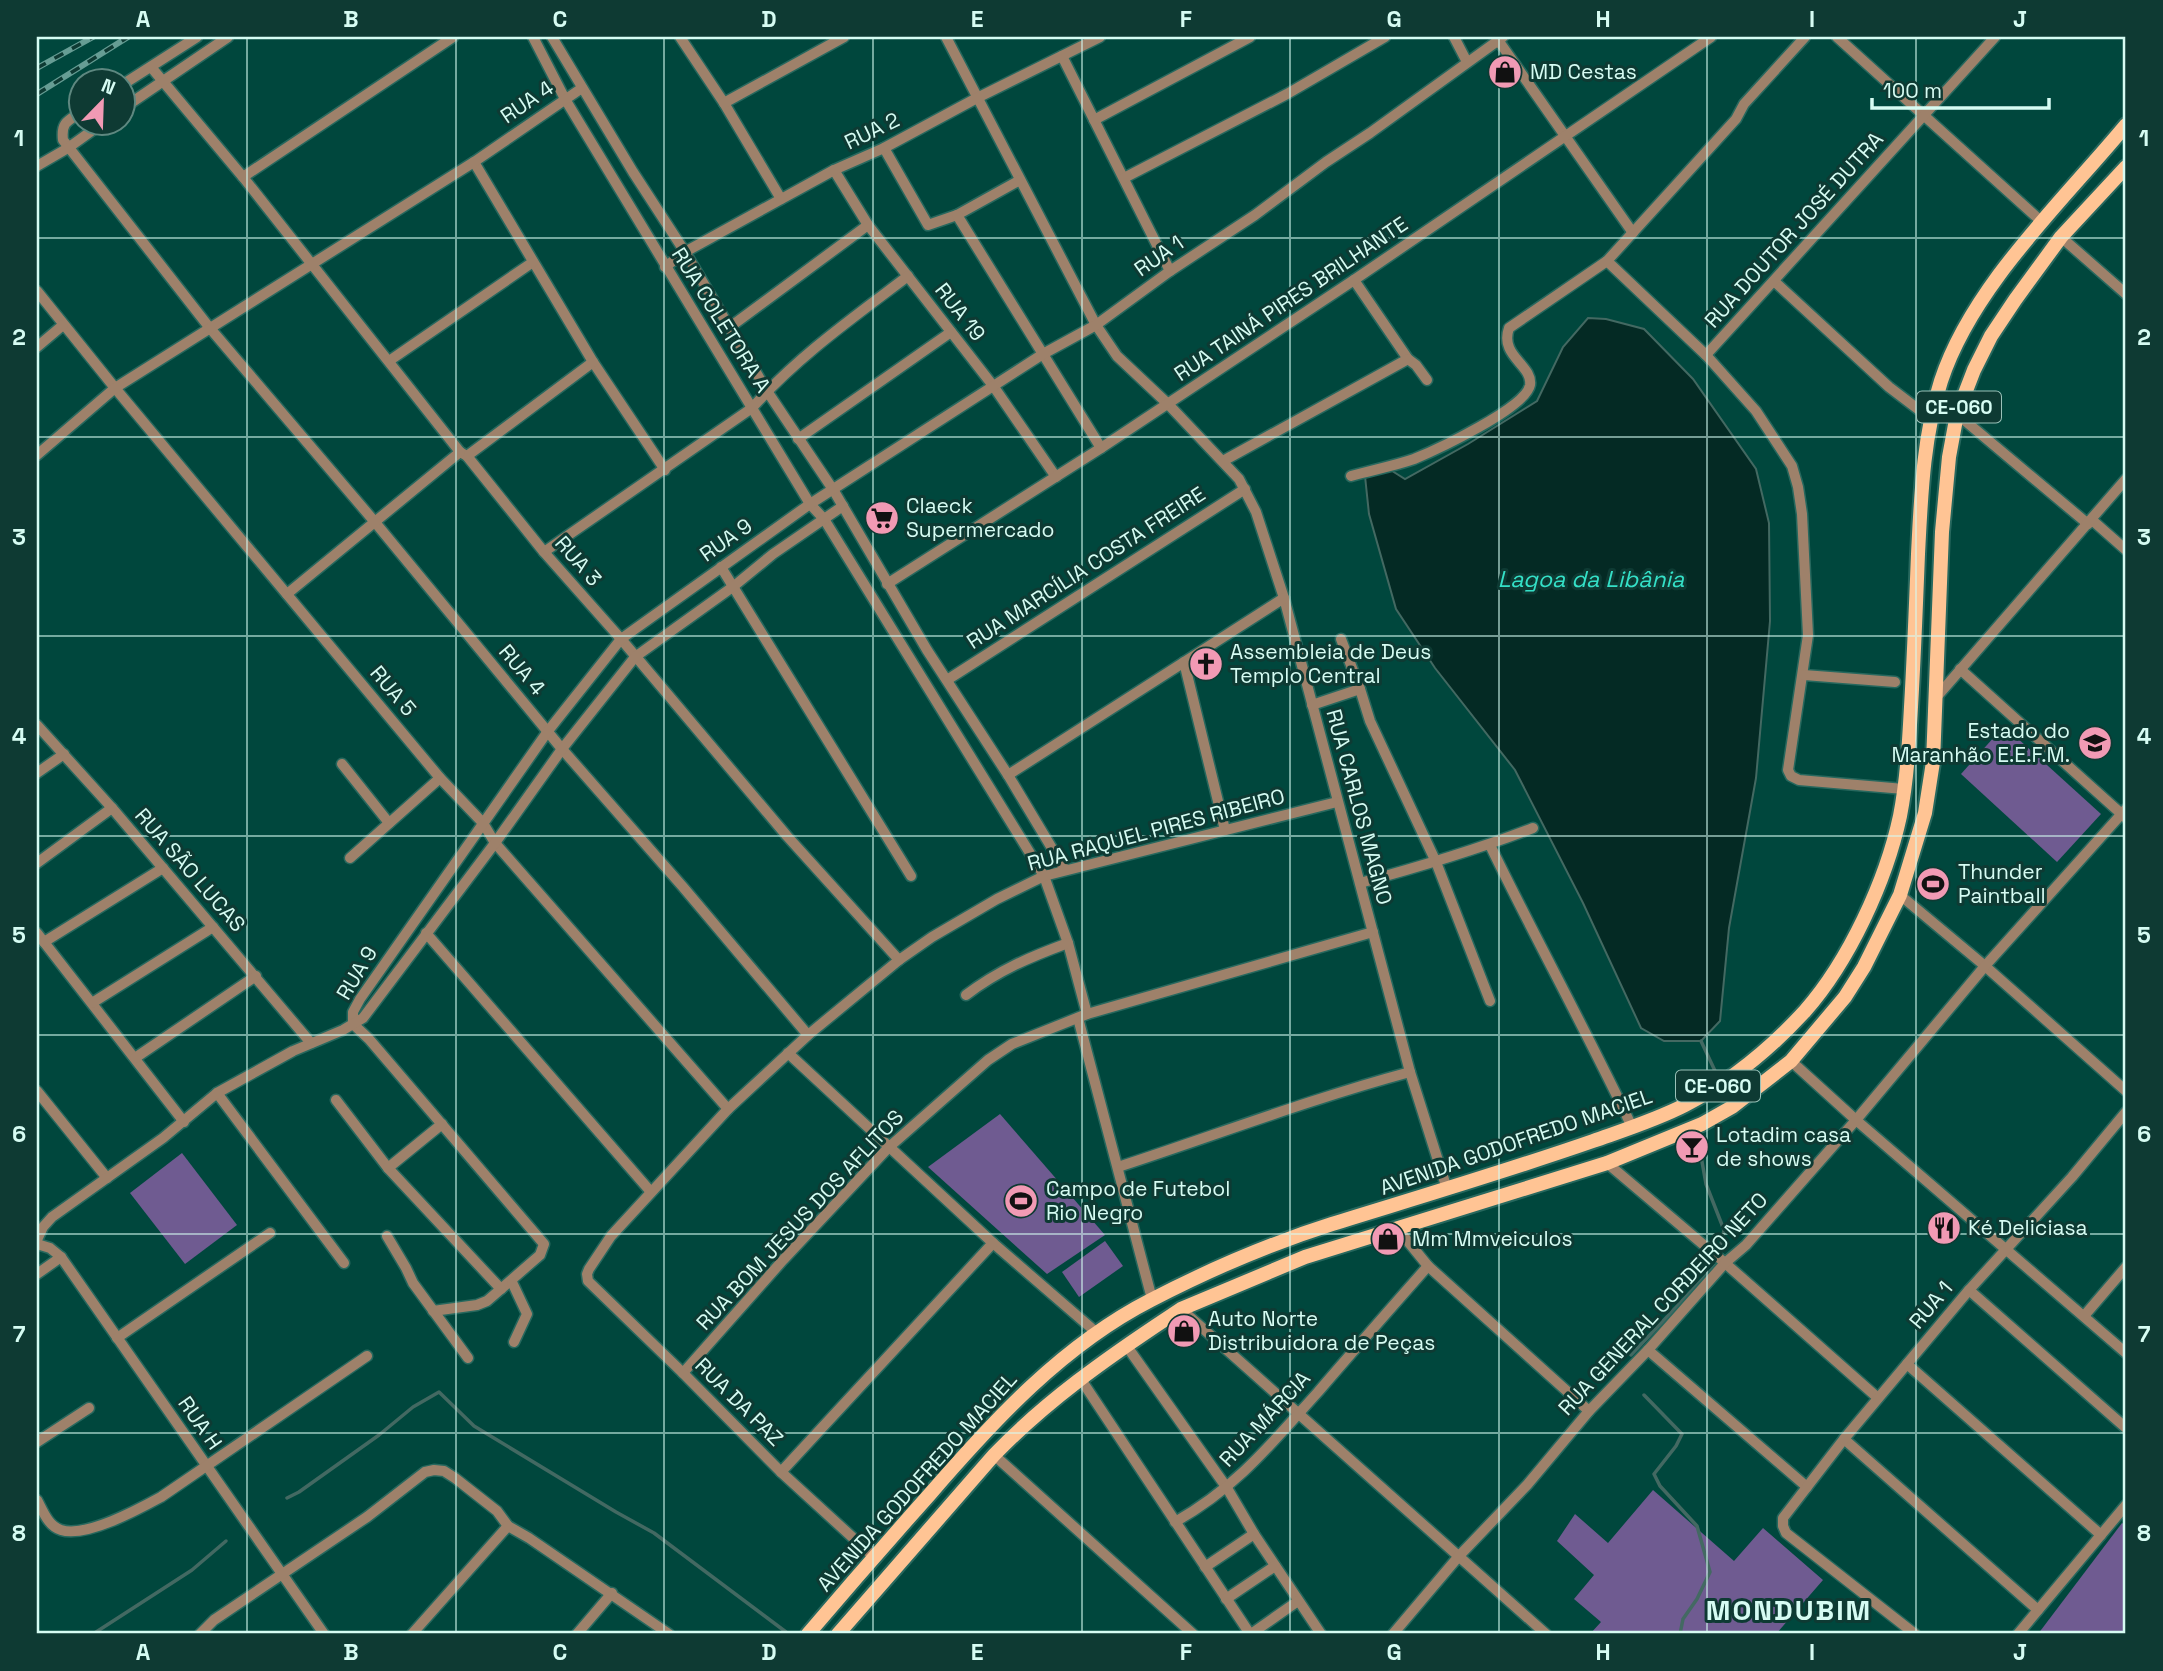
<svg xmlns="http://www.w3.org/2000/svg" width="2163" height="1671" viewBox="0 0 2163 1671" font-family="'Space Grotesk',sans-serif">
<rect width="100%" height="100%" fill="#00473d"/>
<g fill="#6f5b91">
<path d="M2004,726L2101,814L2057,862L1961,774Z"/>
<path d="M1000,1114L1105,1235L1047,1274L928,1167Z"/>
<path d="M182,1153L237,1225L185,1264L130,1193Z"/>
<path d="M1105,1241L1123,1266L1079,1297L1062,1272Z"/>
<path d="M1653,1490L1734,1561L1763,1528L1823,1580L1776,1634H1590L1601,1622L1574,1599L1594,1575L1557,1541L1575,1514L1608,1543Z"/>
<path d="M2122,1523L2126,1526V1634H2038Z"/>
</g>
<path fill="#042a24" stroke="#436962" stroke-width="2" d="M1588,318L1606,319L1644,329L1693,379L1756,469L1769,523L1770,621L1756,778L1729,928L1720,1021L1701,1041H1664L1641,1028L1583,903L1515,770L1435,668L1396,609L1369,514L1365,476L1389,469L1405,479L1468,444L1537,401L1563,347Z"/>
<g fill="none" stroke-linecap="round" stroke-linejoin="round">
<g stroke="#436962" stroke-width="3.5">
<path d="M1701,1041L1716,1073"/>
<path d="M1699,1145L1706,1184L1724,1230L1721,1244"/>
<path d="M1631,1355L1716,1265"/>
<path d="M1644,1395L1682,1434L1676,1446L1654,1474L1660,1486L1697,1526L1710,1572L1697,1599L1683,1619L1680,1634"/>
<path d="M287,1498L299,1492L379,1435L413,1407L439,1392L474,1426L616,1512L654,1533L786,1632"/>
<path d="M93,1634L192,1570L226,1541"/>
</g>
<g stroke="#27685e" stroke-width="13">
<g id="minor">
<path d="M533,37L565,99L810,504L824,519L1044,876L1068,943L1087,1014"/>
<path d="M552,37L633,172L685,252L767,391L834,491L927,650L1008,775L1065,870"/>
<path d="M680,37L724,103L781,199"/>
<path d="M946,37L1096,325L1117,356L1168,404L1239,479L1256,512L1284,598L1410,1072L1447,1189"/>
<path d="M1454,37L1467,62"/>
<path d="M1837,37L2042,222"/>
<path d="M1498,40L1633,233"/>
<path d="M1062,56L1170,271"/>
<path d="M151,67L243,177L460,452L467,456L544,552L621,639L787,836L899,960"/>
<path d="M122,85L197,37"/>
<path d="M724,103L844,37"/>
<path d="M122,109L228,37"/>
<path d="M80,113C67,121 61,123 63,140L209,327L374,521L562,749L683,887L808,1035"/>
<path d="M1094,120L1250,37"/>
<path d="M884,148L928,225L957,215L1020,180"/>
<path d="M474,162L593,362L665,470"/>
<path d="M37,166L68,148L104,122"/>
<path d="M834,170L868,225L994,387L1056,477"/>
<path d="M243,177L453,37"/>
<path d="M1124,178L1287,94L1385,37"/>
<path d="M957,215L1101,448"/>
<path d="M2061,237L2126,294"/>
<path d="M1607,261L1706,355L1756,411L1792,466L1798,487L1802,514L1808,635L1788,770L1791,776L1799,780L1904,789"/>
<path d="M665,267L685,252L834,170L884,148L977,98L1100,37"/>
<path d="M1354,280L1408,359L1416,365L1427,380"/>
<path d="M1774,281L1889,387L1931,419"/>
<path d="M37,291L115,388L440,778L483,823L495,843L728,1109"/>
<path d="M730,327L868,225"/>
<path d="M37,347L63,325"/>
<path d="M1706,355L1995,37"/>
<path d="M389,361L533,262"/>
<path d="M1957,414L2088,524"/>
<path d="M798,439L951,332"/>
<path d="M37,455L115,388L474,162L582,88"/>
<path d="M467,456L593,362"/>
<path d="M1223,461L1408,359"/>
<path d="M1351,476C1372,470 1394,466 1414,459C1436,450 1526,408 1530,385C1533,365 1499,356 1509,328L1607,261L1736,119L1744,104L1805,37"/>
<path d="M2092,520L2126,550"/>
<path d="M544,552L752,408C797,357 854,317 908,276"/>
<path d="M721,567L911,876"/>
<path d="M887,584L1101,448L1354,280L1711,37"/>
<path d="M287,594L460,452"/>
<path d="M1341,639L1360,689L1370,721L1436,862L1490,1001"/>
<path d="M1184,662L1225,830"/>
<path d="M1960,669L2126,818"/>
<path d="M1804,675L1895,682"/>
<path d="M947,680L1245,489"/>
<path d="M1934,700L2126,479"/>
<path d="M1312,705L1360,689"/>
<path d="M37,725L112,808L311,1043"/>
<path d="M342,764L389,823"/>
<path d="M37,773L64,754"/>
<path d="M1008,775L1284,598"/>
<path d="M1490,845C1536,940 1587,1032 1632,1127"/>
<path d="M350,858L440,778"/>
<path d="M37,863L112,808"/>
<path d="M1360,883C1419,867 1476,850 1533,828"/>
<path d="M1900,895L1985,966L2126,1091"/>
<path d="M37,933L184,1122"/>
<path d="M426,933L651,1192"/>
<path d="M44,942L163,868"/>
<path d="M966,995C999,970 1030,957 1068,943"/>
<path d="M92,1003L213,927"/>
<path d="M1078,1018L1152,1299"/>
<path d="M353,1024V1012L360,999L548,731L621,639L810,504L1043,354L1096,325L1170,271L1255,215L1326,162L1370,133L1503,37"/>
<path d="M353,1024L369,1039L544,1244L540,1255L487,1301L477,1305L433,1311"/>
<path d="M788,1053L993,1243L1097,1333"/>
<path d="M135,1058L256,976"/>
<path d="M1791,1061L1856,1120L2126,1353"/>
<path d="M37,1091L107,1178"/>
<path d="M217,1093L344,1263"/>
<path d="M336,1100L388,1168L501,1289"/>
<path d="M1607,1163L1725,1263L1878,1398"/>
<path d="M1118,1167C1216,1135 1310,1099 1410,1072"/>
<path d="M388,1168L442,1124"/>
<path d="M1397,1228L1428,1266L1589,1411"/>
<path d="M387,1236L406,1268L413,1283L468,1358"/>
<path d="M37,1240L43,1227L52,1217L163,1138L217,1093L293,1051L343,1030L363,1018L495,843L562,749L635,657L734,586L773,554L843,506"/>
<path d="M37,1244L50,1248L61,1257L324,1634"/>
<path d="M37,1274L61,1257"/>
<path d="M512,1282L527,1314L514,1342"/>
<path d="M1969,1290L2126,1428"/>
<path d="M1181,1309L1546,1634"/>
<path d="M2084,1316L2126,1267"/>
<path d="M117,1338L270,1233"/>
<path d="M1126,1345L1227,1488L1254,1534L1321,1634"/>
<path d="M1648,1350L1807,1487"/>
<path d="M1907,1364L2101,1535"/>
<path d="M683,1373L783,1260L888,1148L988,1060L1012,1044L1087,1014L1373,932"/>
<path d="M1080,1378L1250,1634"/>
<path d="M1844,1439L2038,1610"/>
<path d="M37,1442L89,1408"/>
<path d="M994,1455L1193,1634"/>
<path d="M781,1472L993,1243"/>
<path d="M37,1500C43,1511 48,1526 61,1530C86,1538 139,1509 161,1497L367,1356"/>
<path d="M1175,1522C1237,1487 1271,1444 1318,1392C1354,1350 1391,1308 1428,1266"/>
<path d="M874,1557L781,1472L683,1373L588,1281L587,1274L589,1269L611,1236L728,1109L808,1035L899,960L932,937L997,899L1044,876L1337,802"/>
<path d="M1205,1567L1254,1534"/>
<path d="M1226,1599L1275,1566"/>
<path d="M200,1634L214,1620L367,1517L425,1472L434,1470L444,1471L455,1478L497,1511L508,1526L529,1538L669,1634"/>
<path d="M412,1634L508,1526"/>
<path d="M577,1634L612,1593"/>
<path d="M1251,1634L1298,1601"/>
<path d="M1393,1634L1459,1556L1527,1485L1589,1411L1648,1350L1725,1263L1746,1245L1856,1120L1985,966L2126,809"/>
<path d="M1915,1634L1786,1533L1783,1526V1518L1844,1439L1969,1290L2072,1177L2126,1112"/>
<path d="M2018,1634L2126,1505"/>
</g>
</g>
<g stroke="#27685e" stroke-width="18">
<g id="primary">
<path d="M808,1634C848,1587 889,1540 930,1494C994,1420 1063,1345 1151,1300C1207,1271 1272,1243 1332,1224C1419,1197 1507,1171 1593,1141C1624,1130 1656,1120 1685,1105C1730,1082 1771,1048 1805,1011C1849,961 1886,881 1900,816C1907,780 1909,744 1911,707C1914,656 1916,605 1918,554C1921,496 1923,437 1941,381C1972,286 2063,201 2126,125"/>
<path d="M838,1634L994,1455C1046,1401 1107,1358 1169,1317L1181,1309L1305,1257L1607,1163L1702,1124L1732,1107L1791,1061L1845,997L1864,967L1900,895L1925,813L1933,762L1942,532L1949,457L1957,414L1974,370L1991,336L2015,300L2061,237L2126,167"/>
</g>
</g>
<use href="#minor" stroke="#9e816a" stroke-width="10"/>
<use href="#primary" stroke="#ffc494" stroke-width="14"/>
<g stroke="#669d94" stroke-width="6">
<g id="rail">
<path d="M37,68L93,37"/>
<path d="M37,94L128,37"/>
</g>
</g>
<use href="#rail" stroke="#0e3a33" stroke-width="3.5" stroke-dasharray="10" stroke-linecap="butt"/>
</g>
<path fill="none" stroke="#d6fcf3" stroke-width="2" stroke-opacity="0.55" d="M247,37V1634M456,37V1634M664,37V1634M873,37V1634M1082,37V1634M1290,37V1634M1499,37V1634M1707,37V1634M1916,37V1634M37,238H2126M37,437H2126M37,636H2126M37,836H2126M37,1035H2126M37,1234H2126M37,1433H2126"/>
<defs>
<g id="shop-disc" transform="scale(1.75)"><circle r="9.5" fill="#f19ab4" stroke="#0e3a33"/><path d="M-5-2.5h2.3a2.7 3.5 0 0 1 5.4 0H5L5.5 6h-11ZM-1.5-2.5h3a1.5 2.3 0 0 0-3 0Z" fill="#111"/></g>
<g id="supermarket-disc" transform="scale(1.75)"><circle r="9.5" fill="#f19ab4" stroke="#0e3a33"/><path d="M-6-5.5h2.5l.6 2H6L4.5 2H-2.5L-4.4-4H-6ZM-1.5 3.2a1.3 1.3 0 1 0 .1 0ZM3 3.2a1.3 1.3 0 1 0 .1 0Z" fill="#111"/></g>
<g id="church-disc" transform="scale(1.75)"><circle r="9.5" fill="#f19ab4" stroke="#0e3a33"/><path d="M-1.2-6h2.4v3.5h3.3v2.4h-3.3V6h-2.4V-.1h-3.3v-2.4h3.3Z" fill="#111"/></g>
<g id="school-disc" transform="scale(1.75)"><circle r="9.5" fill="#f19ab4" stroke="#0e3a33"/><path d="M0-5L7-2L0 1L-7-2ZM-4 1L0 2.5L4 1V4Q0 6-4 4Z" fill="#111"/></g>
<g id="stadium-disc" transform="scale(1.75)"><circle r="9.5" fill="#f19ab4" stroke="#0e3a33"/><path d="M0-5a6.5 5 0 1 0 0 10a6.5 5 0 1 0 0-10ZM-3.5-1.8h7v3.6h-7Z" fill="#111"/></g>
<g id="bar-disc" transform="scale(1.75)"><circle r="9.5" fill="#f19ab4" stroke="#0e3a33"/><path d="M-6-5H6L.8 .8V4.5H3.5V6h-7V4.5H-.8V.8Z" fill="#111"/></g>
<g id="restaurant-disc" transform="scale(1.75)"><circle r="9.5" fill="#f19ab4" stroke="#0e3a33"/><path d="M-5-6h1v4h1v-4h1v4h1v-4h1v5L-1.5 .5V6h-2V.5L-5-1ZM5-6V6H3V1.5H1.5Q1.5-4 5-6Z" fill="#111"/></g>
</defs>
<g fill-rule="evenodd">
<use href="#shop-disc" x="1505" y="72"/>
<use href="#supermarket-disc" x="882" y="518"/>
<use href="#church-disc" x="1206" y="664"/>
<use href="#school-disc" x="2095" y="743"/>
<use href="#stadium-disc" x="1933" y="884"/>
<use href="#bar-disc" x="1692" y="1147"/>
<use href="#stadium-disc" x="1021" y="1201"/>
<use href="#restaurant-disc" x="1944" y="1228"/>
<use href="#shop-disc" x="1388" y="1239"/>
<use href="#shop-disc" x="1184" y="1331"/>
</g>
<g text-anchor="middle" stroke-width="6" stroke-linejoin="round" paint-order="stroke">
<g fill="#0e3a33" stroke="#9ac2b9" stroke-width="2">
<rect x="1917" y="391.5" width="84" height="31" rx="5"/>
<rect x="1676" y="1070.5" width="84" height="31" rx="5"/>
</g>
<g font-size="19" font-weight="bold" fill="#d6fcf3">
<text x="1959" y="414">CE-060</text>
<text x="1718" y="1093">CE-060</text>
</g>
<g font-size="21" fill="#d6fcf3" stroke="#0e3a33" text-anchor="start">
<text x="1530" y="79">MD Cestas</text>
<text x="906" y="513">Claeck<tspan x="906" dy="24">Supermercado</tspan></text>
<text x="1230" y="659">Assembleia de Deus<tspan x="1230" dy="24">Templo Central</tspan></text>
<text x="2070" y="738" text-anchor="end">Estado do<tspan x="2070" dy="24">Maranhão E.E.F.M.</tspan></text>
<text x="1958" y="879">Thunder<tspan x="1958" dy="24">Paintball</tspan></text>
<text x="1716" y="1142">Lotadim casa<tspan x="1716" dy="24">de shows</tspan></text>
<text x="1046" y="1196">Campo de Futebol<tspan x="1046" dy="24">Rio Negro</tspan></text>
<text x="1968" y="1235">Ké Deliciasa</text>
<text x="1412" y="1246">Mm Mmveiculos</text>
<text x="1208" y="1326">Auto Norte<tspan x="1208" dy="24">Distribuidora de Peças</tspan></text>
</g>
<g font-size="21" fill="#d6fcf3" stroke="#0e3a33">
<text transform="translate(527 102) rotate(-34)" y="7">RUA 4</text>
<text transform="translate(872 131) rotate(-26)" y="7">RUA 2</text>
<text transform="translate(1794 230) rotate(-48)" y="7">RUA DOUTOR JOSÉ DUTRA</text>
<text transform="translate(1159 256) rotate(-35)" y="7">RUA 1</text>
<text transform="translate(1291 299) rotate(-34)" y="7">RUA TAINÁ PIRES BRILHANTE</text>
<text transform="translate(960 312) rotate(52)" y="7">RUA 19</text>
<text transform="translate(721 320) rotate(58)" y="7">RUA COLETORA A</text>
<text transform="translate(726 540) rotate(-35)" y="7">RUA 9</text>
<text transform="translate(578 561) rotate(49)" y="7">RUA 3</text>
<text transform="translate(1086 568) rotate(-33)" y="7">RUA MARCÍLIA COSTA FREIRE</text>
<text transform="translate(522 670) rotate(50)" y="7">RUA 4</text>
<text transform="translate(393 691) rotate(50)" y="7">RUA 5</text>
<text transform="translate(1359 807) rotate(75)" y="7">RUA CARLOS MAGNO</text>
<text transform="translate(1156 830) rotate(-15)" y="7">RUA RAQUEL PIRES RIBEIRO</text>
<text transform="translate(190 870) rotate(49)" y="7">RUA SÃO LUCAS</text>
<text transform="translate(357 973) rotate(-59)" y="7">RUA 9</text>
<text transform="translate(1516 1142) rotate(-19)" y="7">AVENIDA GODOFREDO MACIEL</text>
<text transform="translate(800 1220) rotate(-47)" y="7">RUA BOM JESUS DOS AFLITOS</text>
<text transform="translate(1663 1304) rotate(-47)" y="7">RUA GENERAL CORDEIRO NETO</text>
<text transform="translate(1931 1305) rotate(-50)" y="7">RUA 1</text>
<text transform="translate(739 1402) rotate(45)" y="7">RUA DA PAZ</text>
<text transform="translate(1265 1419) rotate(-47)" y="7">RUA MÁRCIA</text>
<text transform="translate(200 1423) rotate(55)" y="7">RUA H</text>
<text transform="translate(917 1482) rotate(-48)" y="7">AVENIDA GODOFREDO MACIEL</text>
</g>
<g font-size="23" font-style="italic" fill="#34e0c7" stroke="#0e3a33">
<text x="1591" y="587">Lagoa da Libânia</text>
</g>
<g font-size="28" font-weight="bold" letter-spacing="2" fill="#d6fcf3" stroke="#0e3a33">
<text x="1789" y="1620">MONDUBIM</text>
</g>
</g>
<rect width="2163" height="1671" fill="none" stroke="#0e3a33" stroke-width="77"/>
<g transform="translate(102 102) rotate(23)"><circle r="33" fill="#0e3a33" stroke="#5e8880" stroke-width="2"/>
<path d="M0-5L12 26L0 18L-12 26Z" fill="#f19ab4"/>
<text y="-10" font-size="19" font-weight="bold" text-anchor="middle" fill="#d6fcf3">N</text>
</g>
<path d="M1872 98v10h177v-10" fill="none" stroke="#d6fcf3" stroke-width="3.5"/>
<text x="1883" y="98" font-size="21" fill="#d6fcf3" stroke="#0e3a33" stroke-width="5" paint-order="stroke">100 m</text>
<rect x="38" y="38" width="2086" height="1594" fill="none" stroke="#d6fcf3" stroke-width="2.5"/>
<g font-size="23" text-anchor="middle" font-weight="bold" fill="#d6fcf3">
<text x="143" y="27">A</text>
<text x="351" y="27">B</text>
<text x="560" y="27">C</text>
<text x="769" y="27">D</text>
<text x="977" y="27">E</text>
<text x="1186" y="27">F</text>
<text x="1394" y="27">G</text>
<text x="1603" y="27">H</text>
<text x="1812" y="27">I</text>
<text x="2020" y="27">J</text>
<text x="19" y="146">1</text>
<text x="2144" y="146">1</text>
<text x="19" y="345">2</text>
<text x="2144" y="345">2</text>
<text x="19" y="545">3</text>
<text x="2144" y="545">3</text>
<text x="19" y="744">4</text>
<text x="2144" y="744">4</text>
<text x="19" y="943">5</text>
<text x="2144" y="943">5</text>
<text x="19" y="1142">6</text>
<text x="2144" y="1142">6</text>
<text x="19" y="1342">7</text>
<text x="2144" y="1342">7</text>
<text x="19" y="1541">8</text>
<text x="2144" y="1541">8</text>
<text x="143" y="1660">A</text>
<text x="351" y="1660">B</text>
<text x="560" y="1660">C</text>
<text x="769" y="1660">D</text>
<text x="977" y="1660">E</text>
<text x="1186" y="1660">F</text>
<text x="1394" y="1660">G</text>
<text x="1603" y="1660">H</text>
<text x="1812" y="1660">I</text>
<text x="2020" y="1660">J</text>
</g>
</svg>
